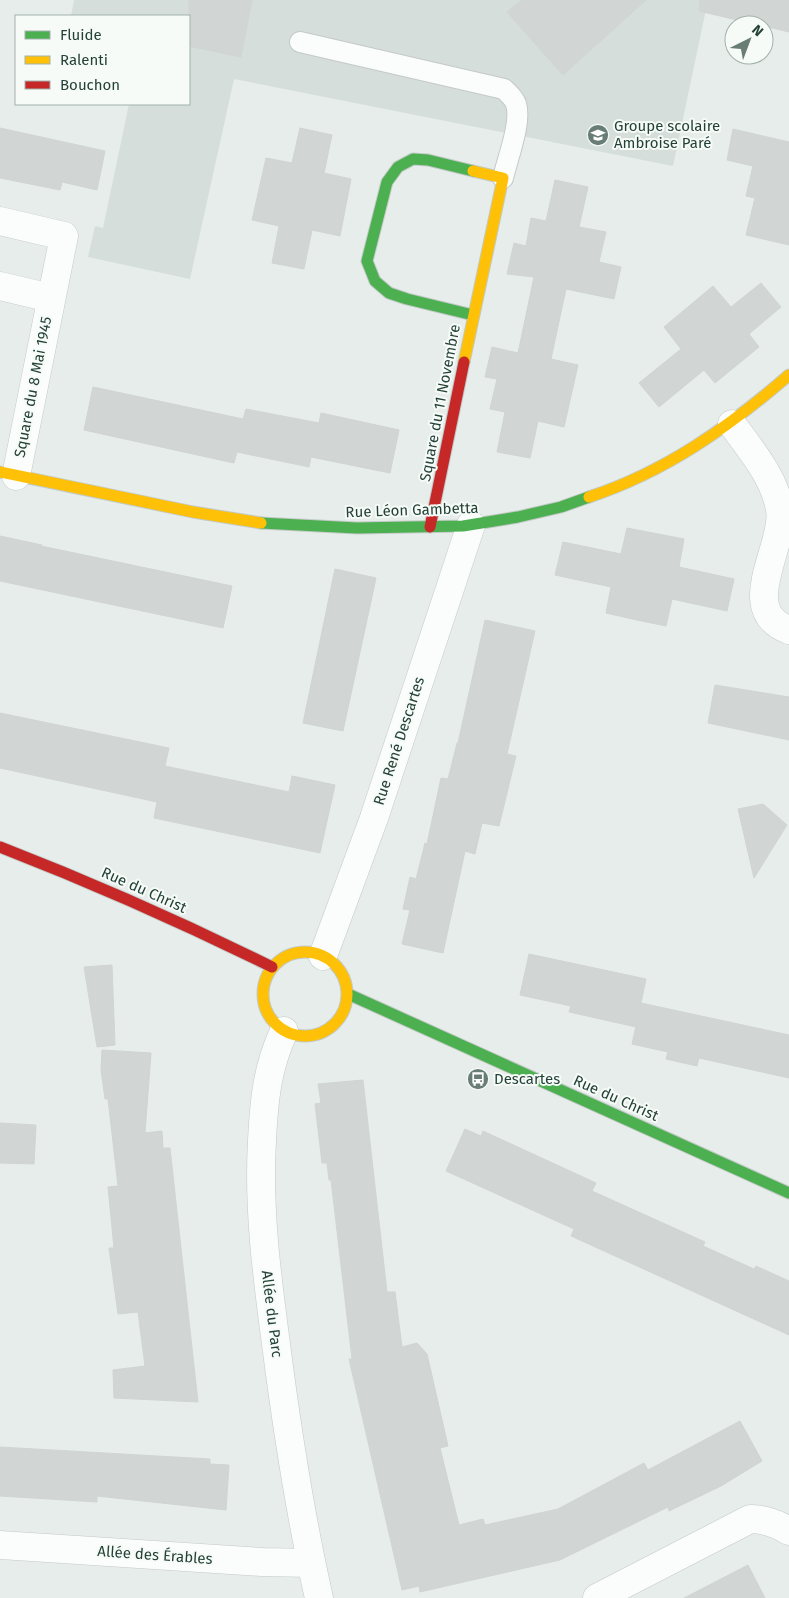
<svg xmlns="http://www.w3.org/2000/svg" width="789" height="1598" viewBox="0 0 789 1598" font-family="'Fira Sans',sans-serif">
<rect width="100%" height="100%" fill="#e7edea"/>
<path fill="#d5deda" d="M74,0H708L673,166L234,79L190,279L88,257L95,226L103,228L129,104H189V16H71Z"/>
<g fill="#d1d6d4" stroke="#d0d5d3">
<path d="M189,0H252L241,57L189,46Z"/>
<path d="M521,0H646L563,75L507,12Z"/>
<path d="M700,0H789V32L764,26V25H758L699,11Z"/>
<path d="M0,128L105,151L97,190L62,182L60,190L0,178Z"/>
<path d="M300,128L332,135L324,173L351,179L340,236L312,230L304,269L272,263L279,226L252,220L266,158L292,163Z"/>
<path d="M733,129L789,142V245L746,235L755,198L746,196L753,166L727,160Z"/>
<path d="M555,180L588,187L579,227L606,232L599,262L621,267L614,299L566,289L551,359L578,365L564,427L538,421L530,458L497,452L505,412L490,409L497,379L485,377L492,347L518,353L534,277L507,274L514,243L526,246L531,218L546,221Z"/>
<path d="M761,283L781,307L749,334L759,347L715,383L704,370L659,407L639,383L681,349L664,327L713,286L731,307Z"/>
<path d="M93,387L243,419L246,409L319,423L321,413L399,430L390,473L311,457L309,467L237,452L234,463L84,430Z"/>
<path d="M627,528L684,539L679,567L734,579L727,611L672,599L666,626L637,620L606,613L611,587L555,575L563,542L621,554Z"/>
<path d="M0,536L42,545L41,546L232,586L223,628L0,581Z"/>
<path d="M335,569L376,578L343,731L303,723Z"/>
<path d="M485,620L535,631L507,754L516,756L499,826L482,823L475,854L465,851L443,953L402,944L410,910L403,909L410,877L416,879L425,843L427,844L441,778L448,779L457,743H458Z"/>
<path d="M715,685L789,697V740L708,723Z"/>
<path d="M0,713L169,748L165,766L289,792L292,776L335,785L320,853L154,818L157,802L0,768Z"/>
<path d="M763,804L787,825L754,878L738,809Z"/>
<path d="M529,954L646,979L636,1027L569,1012L571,1006L520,995Z"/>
<path d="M112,965L115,1045L97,1047L84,967Z"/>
<path d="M641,1003L789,1035V1078L699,1058L697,1066L666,1059L668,1052L632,1044Z"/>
<path d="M102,1050L151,1053L145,1133L162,1131L163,1148H170L198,1402L114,1398L113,1370L145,1366L138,1312L118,1314L109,1248H114L108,1187L118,1186L108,1099H105L101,1070Z"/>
<path d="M363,1080L387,1292H395L402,1347L417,1343L427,1354L448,1446L440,1448L459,1525L483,1519L485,1525L558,1509L644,1463L648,1470L740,1421L762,1461L721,1486L669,1511L668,1507L560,1560L420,1592L419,1586L402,1590L349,1359H352L331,1180H329L327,1163H322L315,1104L321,1103L318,1084Z"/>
<path d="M0,1123L36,1125L34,1164L0,1163Z"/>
<path d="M465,1129L481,1136L483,1131L596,1183L592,1191L705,1242L703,1246L754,1269L756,1266L789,1281V1335L571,1236L574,1229L446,1171Z"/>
<path d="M0,1447L210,1459V1464L229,1465L226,1510L97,1496V1502L0,1496Z"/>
<path d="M748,1565L765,1598H684Z"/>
</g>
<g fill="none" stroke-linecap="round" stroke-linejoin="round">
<g stroke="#c4cac7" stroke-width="22">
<path id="lane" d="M300,42L504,89C509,94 514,98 516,104C522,122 507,160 503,178"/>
</g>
<g stroke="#c4cac7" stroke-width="29">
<g id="street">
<path d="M0,221L64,236L16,476"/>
<path d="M0,286L51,298"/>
<path d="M732,424C751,450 774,477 780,509C786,546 735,610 789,630"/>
<path d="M323,956L374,818L471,525"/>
<path d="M284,1031C267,1068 264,1100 262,1141C258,1209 267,1277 276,1344C287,1430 300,1514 319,1598"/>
<path d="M0,1545L262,1562L311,1563"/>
<path d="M597,1598L750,1519C765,1519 776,1523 789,1531"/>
</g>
</g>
<g stroke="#c2cac7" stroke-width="13">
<g id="fast">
<path d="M473,315L407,299L389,293L375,281L367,261L387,182L398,167L413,159L428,160L473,171"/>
<path d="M261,523L357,528L463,526L518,517L561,507L589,497"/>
<path d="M348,994L789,1193"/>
</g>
</g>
<g stroke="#c2cac7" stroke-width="13">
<g id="slow">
<path d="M464,362L503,178L473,171"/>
<path d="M0,472L193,512L261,523"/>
<path d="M589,497C665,472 729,427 789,375"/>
<circle cx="305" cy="994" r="42"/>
</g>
</g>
<g stroke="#c2cac7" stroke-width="13">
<g id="jam">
<path d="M430,527L464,362"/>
<path d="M0,847C93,883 183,923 272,967"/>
</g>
</g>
<use href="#lane" stroke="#fbfcfc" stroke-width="20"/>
<use href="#street" stroke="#fbfcfc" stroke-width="28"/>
<use href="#fast" stroke="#4caf50" stroke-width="11"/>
<use href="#slow" stroke="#ffc107" stroke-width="11"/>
<use href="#jam" stroke="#c62828" stroke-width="11"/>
</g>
<defs>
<g id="school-disc" transform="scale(1.125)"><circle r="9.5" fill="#687d76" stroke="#f6fbf8"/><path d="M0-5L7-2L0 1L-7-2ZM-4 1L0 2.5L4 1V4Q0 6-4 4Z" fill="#fff"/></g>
<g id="bus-disc" transform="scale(1.125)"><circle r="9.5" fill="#687d76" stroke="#f6fbf8"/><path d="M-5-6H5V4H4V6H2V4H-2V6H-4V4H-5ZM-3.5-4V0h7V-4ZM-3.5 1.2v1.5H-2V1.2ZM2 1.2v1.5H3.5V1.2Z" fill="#fff"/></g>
</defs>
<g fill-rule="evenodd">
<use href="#school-disc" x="598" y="135"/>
<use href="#bus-disc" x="478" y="1079"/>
</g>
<g text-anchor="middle" stroke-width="4" stroke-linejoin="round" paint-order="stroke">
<g font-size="15" fill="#244138" stroke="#f6fbf8" text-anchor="start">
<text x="614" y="131">Groupe scolaire<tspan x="614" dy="17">Ambroise Paré</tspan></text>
<text x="494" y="1084">Descartes</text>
</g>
<g font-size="15" fill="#244138" stroke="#f6fbf8">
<text transform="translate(33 387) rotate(-79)" y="5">Square du 8 Mai 1945</text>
<text transform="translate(440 403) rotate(-79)" y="5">Square du 11 Novembre</text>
<text transform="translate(412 510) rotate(-2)" y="5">Rue Léon Gambetta</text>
<text transform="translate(399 741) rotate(-72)" y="5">Rue René Descartes</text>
<text transform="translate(144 890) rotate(24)" y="5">Rue du Christ</text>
<text transform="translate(616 1098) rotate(24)" y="5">Rue du Christ</text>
<text transform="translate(272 1314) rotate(83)" y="5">Allée du Parc</text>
<text transform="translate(155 1555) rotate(4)" y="5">Allée des Érables</text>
</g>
</g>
<rect x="15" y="15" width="175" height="90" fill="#f6fbf8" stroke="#a2b1ab"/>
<rect x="25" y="31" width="25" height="8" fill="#4caf50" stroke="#a2b1ab"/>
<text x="60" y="40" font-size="15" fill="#244138">Fluide</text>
<rect x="25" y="56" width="25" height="8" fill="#ffc107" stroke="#a2b1ab"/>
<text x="60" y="65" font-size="15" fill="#244138">Ralenti</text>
<rect x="25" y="81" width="25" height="8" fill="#c62828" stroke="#a2b1ab"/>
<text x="60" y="90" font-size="15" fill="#244138">Bouchon</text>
<g transform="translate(749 40) rotate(42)"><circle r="24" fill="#f6fbf8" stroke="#a2b1ab"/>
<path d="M0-4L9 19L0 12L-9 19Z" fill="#687d76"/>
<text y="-8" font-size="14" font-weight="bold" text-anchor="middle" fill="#244138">N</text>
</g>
</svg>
